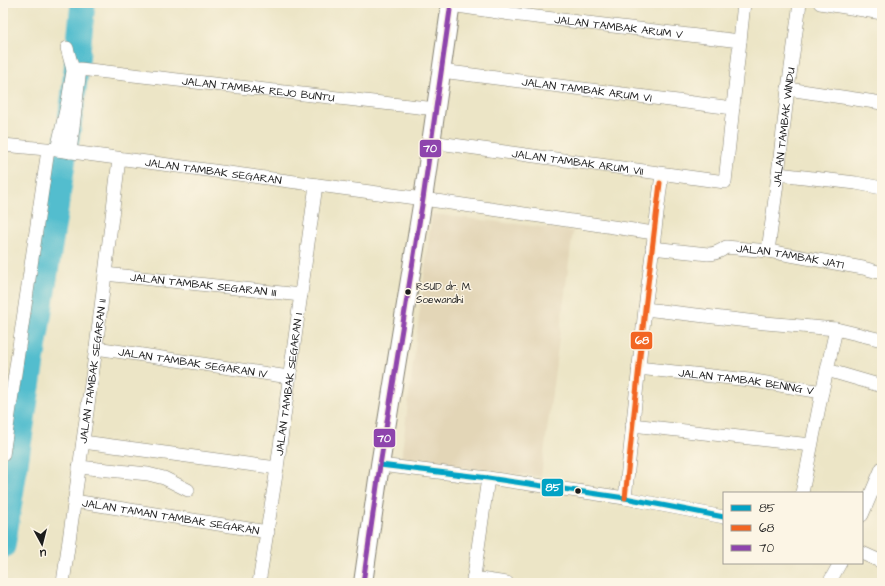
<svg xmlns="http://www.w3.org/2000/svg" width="885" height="586" viewBox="0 0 885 586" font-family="'Architects Daughter',sans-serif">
<rect width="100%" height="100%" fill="#fcf5e5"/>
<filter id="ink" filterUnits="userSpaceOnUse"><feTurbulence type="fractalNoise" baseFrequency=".025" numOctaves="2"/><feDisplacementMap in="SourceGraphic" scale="8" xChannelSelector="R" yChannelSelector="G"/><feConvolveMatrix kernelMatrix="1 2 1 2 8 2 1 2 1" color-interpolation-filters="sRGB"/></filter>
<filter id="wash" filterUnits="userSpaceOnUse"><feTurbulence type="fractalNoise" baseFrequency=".012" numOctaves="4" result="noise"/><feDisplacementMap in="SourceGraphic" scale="16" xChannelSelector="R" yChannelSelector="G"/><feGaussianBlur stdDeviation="0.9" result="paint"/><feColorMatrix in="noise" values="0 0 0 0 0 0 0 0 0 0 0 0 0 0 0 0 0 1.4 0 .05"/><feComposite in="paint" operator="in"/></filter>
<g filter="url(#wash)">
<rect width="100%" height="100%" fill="#ece5c6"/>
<path fill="#e3d6b7" d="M432,214L573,231L541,477L401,459Z"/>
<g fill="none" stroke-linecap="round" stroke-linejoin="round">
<path stroke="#52bdce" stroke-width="25" d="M3,546L73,100L83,3"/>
</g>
</g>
<g filter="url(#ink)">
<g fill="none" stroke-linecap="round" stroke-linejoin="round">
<g stroke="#848071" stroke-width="14">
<g id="street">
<path d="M820,3L882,13"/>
<path id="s1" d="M451,5L511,14L740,41"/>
<path id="s2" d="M441,71L733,108"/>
<path d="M788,89L882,103"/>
<path id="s3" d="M431,142L725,182L744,3"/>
<path id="s4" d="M3,145L57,150L423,199L654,233"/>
<path d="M57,150L68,101L73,71L72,66L67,48"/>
<path id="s5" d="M70,152L80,69L436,109"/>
<path d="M778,174L856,183L882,188"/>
<path id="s6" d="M652,248L708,254C715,254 720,252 726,247L768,251L863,268L882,273"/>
<path id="s7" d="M768,251L776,191L788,89L800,3"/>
<path id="s8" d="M105,274L301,295"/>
<path d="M645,309L765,323L836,329L882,340"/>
<path id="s9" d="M96,348L289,377"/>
<path id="s10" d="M638,368L749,380L822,392L827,370L882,386"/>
<path d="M827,370L836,329"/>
<path d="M632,425L811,445"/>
<path d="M83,442L277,468"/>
<path d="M3,455L48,150"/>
<path d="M380,465L488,478L625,498L724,517"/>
<path d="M79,467L148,474L164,478L188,490"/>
<path d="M802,493L822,392"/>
<path d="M625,498L645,309L662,174"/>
<path id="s11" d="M74,501L268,532"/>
<path d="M862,515L882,468"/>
<path d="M862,553L882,562"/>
<path d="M473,578L507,583"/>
<path id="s12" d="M63,583L96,348L119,159"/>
<path id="s13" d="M259,583L277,468L316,185"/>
<path d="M473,583L488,478"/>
<path d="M829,583L840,563"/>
</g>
</g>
<g stroke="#848071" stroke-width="20">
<path id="secondary" d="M363,583L380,465L423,199L451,3"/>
</g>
<use href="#street" stroke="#fff" stroke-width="13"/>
<use href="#secondary" stroke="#fff" stroke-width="18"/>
<g stroke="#fcf5e5" stroke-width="8">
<path id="bus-1" d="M380,465L488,478L625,498L724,517"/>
</g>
<g stroke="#fcf5e5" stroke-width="8">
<path id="bus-2" d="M625,498L645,309L660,183"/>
</g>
<g stroke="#fcf5e5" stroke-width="8">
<path id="bus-3" d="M363,583L380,465L423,199L451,3"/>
</g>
<use href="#bus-1" stroke="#01a2c5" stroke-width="5"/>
<use href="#bus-2" stroke="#f26522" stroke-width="5"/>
<use href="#bus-3" stroke="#8e44ad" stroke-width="5"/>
</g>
</g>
<g fill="#1c1c1c" stroke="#fcf5e5" stroke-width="1.5">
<circle cx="408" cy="292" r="3.5"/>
<circle cx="578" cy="491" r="3.5"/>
</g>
<g text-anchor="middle" stroke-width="3" stroke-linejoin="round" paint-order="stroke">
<g font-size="10" fill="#1c1c1c" stroke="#fcf5e5" text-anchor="start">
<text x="416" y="290">RSUD dr. M.<tspan x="416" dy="13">Soewandhi</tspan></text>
</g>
<g font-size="11" fill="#1c1c1c" stroke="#fcf5e5">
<text dy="4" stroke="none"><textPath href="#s1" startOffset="169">JALAN TAMBAK ARUM V</textPath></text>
<text dy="4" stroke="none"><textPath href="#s5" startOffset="263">JALAN TAMBAK REJO BUNTU</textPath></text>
<text dy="4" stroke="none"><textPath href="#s2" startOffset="147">JALAN TAMBAK ARUM VI</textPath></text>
<text dy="4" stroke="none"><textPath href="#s7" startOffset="125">JALAN TAMBAK WINDU</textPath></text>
<text dy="4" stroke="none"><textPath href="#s3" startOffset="148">JALAN TAMBAK ARUM VII</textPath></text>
<text dy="4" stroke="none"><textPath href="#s4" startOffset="212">JALAN TAMBAK SEGARAN</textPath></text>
<text dy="4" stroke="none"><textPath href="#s6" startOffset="141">JALAN TAMBAK JATI</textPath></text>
<text dy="4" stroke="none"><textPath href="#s8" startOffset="99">JALAN TAMBAK SEGARAN III</textPath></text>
<text dy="4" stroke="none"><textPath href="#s9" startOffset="98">JALAN TAMBAK SEGARAN IV</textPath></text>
<text dy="4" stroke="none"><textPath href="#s12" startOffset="214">JALAN TAMBAK SEGARAN II</textPath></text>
<text dy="4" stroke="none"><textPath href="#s10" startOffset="109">JALAN TAMBAK BENING V</textPath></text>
<text dy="4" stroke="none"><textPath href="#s13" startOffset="201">JALAN TAMBAK SEGARAN I</textPath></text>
<text dy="4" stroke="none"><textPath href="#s11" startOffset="98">JALAN TAMAN TAMBAK SEGARAN</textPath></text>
</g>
</g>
<g stroke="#fcf5e5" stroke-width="1.5">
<rect x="419" y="139" width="23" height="19" rx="4" fill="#8e44ad"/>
<rect x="630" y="331" width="23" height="19" rx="4" fill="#f26522"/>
<rect x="373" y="428" width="23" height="20" rx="4" fill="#8e44ad"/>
<rect x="541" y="478" width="23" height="19" rx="4" fill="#01a2c5"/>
</g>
<g font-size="11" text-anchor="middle" font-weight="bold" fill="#fff">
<text x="430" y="152">70</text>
<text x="642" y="344">68</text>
<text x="384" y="442">70</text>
<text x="553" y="491">85</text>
</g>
<rect width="885" height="586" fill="none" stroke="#fcf5e5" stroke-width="16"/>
<rect x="723" y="492" width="140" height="72" fill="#fcf5e5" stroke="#a29e95"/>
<rect x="731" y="505" width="20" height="6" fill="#01a2c5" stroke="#a29e95"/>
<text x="759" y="512" font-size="12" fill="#1c1c1c">85</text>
<rect x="731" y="525" width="20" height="6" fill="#f26522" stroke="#a29e95"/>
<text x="759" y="532" font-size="12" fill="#1c1c1c">68</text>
<rect x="731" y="545" width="20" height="6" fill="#8e44ad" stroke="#a29e95"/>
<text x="759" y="552" font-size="12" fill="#1c1c1c">70</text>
<g transform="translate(42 544) rotate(173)" stroke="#fcf5e5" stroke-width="3" paint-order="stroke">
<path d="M0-3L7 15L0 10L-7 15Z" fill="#1c1c1c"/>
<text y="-6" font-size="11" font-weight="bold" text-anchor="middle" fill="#1c1c1c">U</text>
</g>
</svg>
